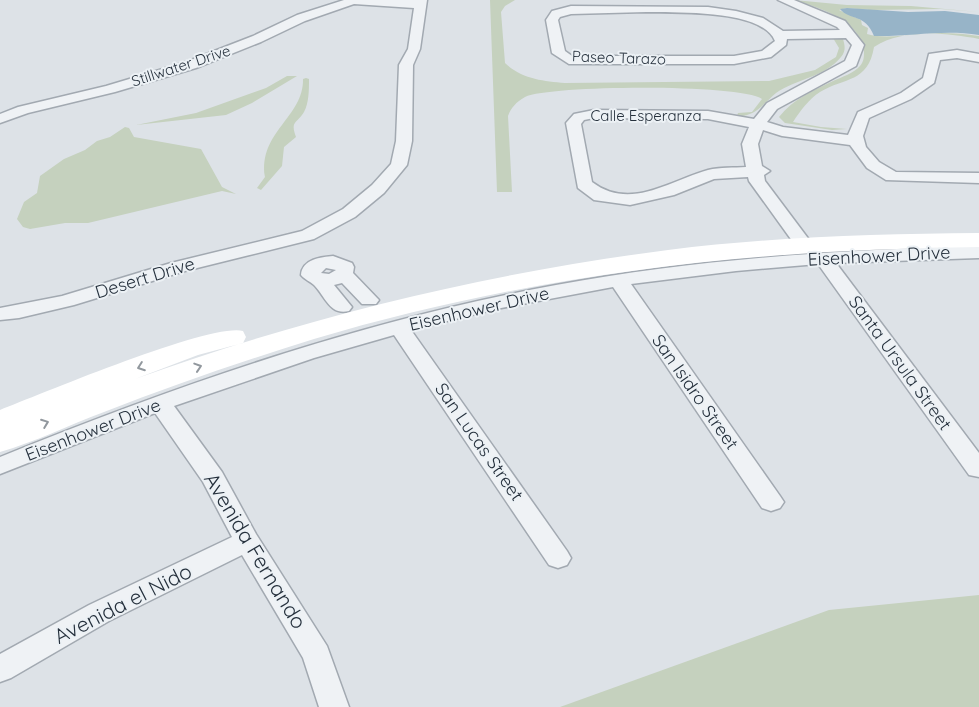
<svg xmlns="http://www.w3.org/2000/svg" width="979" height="707" viewBox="0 0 979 707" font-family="Quicksand,sans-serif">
<rect width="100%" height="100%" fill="#dde2e7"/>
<g fill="#c5d1be">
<path d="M490,0H515L505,6L501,12L505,63C522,79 543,81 565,83L769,81L815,70L836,57L839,48L833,38L838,36L843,39C845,46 846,51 841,57C825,77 796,79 776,93C763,104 755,117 737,116L738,113L752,112L762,99C741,84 551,85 525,97C516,102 511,108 508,116L512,192H497Z"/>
<path d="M794,0L847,5L911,6L979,12L941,9L870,10L846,8L839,10L861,20L862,25L868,28L867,34C885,39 902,35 921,34C940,32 960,33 979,36V39C947,33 903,28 874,47C868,83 845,77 820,92C809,99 800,111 793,122L821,127L847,129L832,130L785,123L779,117C793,99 814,90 833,81C842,77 854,73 860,66C864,61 864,57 864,52C861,20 820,8 794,0Z"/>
<path d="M287,76H297L252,103L226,115L136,125L196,113L266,88Z"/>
<path d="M306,78L309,79C309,90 309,103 304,112C297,124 290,120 296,137L284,147L282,166L261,190L257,188L265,177C258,132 304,117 303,79Z"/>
<path d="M125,127L129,128L134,137L201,149L222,187L236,194L222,191L88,223H65L30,229L23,227L17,219L24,202L37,193L40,176L64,159L85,150L97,141L110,137Z"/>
<path d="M979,595V707H560L829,610Z"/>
</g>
<path fill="#97b4c8" d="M847,8L908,12L945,11L979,15V35C943,29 909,37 874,36C865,13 850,21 840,9Z"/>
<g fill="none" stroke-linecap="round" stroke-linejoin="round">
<g stroke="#a2a9b1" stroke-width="3">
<g id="street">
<path d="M344,0H427L420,49L413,65L412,141L407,165L384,193L355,217L314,239L185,271L74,305L19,318L0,320V308L62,296L171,263L302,231L343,209L372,185L391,164L396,141L399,65L408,49L414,8L354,4L305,21L261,42L196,68L115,92L28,113L0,123V114L18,107L106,86L186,62L253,36L297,15Z"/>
<path d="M778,0H794L845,21L864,45L856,66L777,109L767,122L783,127L848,135L858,112L901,93L923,78L929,54L957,50L979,54V62L957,58L940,60L934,83L911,99L869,118L863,136L866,147L879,162L896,172L979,173V183L886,180L867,168L850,145L782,136L763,130L758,144L762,166L770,171L764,175L765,181L813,245L810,249H798L749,181L748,177L714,179L674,195L630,205L594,200L578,188L566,123L574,114L594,110L708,111L754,119L767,103L845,61L852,45L846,38L787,39L786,45L771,57L734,64H569L552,53L546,20L552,11L571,6L708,7L736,11L763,18L783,31L840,30L837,27ZM646,12C678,13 762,9 775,41L762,51L734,56H572L565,51L558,20L560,17L571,14ZM594,118L708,119L749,127L742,144L746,167C734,168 720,167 708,170C669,181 630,211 592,182L581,124L584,120Z"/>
<path d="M979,246V258L836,263L979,453V477L969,475L818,264L736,271L631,284L780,496L784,502L780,508L771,511L762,508L613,287L496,309L411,330L567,551L571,558L567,565L558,568L549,565L394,335L314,358L174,406L222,472L256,534L327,646L349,707H319L303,658L242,555L109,621L11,678L0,682V654L89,605L232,537L203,482L155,413L0,474V457C180,384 365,320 556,285C695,259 837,250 979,246Z"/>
<path d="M333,256L352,263L354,267L353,273L379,300L376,304H362L342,283L334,285L352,307L349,311C330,316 325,296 314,285C310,281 305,280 301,275C302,259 321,257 333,256ZM326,268L336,270L329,274L321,273Z"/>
</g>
</g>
<use href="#street" fill="#eff2f5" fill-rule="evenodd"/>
<path fill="#fff" fill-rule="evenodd" d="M979,233V247C754,249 531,274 314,339C243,361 173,385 104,412C69,425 35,442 0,452V410C42,394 209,323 243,331L246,337L243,343L198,355L135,379C306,317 487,273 668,250C771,237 875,234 979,233Z"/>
</g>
<defs><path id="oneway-chevron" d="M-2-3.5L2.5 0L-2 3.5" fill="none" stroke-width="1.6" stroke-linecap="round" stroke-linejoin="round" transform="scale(1.25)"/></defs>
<g stroke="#92989e">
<use href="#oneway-chevron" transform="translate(141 367) rotate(160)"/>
<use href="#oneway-chevron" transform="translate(198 367) rotate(-18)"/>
<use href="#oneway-chevron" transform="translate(45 423) rotate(-21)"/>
</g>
<g text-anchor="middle" stroke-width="4" stroke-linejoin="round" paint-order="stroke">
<g font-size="15" fill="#26313d" stroke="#ecf1f5">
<text transform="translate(619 58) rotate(2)" y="5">Paseo Tarazo</text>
<text transform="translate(181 66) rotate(-18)" y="5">Stillwater Drive</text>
<text x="646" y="121">Calle Esperanza</text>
</g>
<g font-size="18" fill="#26313d" stroke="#ecf1f5">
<text transform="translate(879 256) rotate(-3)" y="6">Eisenhower Drive</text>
<text transform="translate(145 278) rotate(-17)" y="6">Desert Drive</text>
<text transform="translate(479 309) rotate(-13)" y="6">Eisenhower Drive</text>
<text transform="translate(900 363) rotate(54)" y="6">Santa Ursula Street</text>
<text transform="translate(695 392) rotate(55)" y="6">San Isidro Street</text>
<text transform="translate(93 430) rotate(-21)" y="6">Eisenhower Drive</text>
<text transform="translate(479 442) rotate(55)" y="6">San Lucas Street</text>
</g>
<g font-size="21" fill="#26313d" stroke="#ecf1f5">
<text transform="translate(255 551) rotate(59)" y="7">Avenida Fernando</text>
<text transform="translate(123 604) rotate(-27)" y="7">Avenida el Nido</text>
</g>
</g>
</svg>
